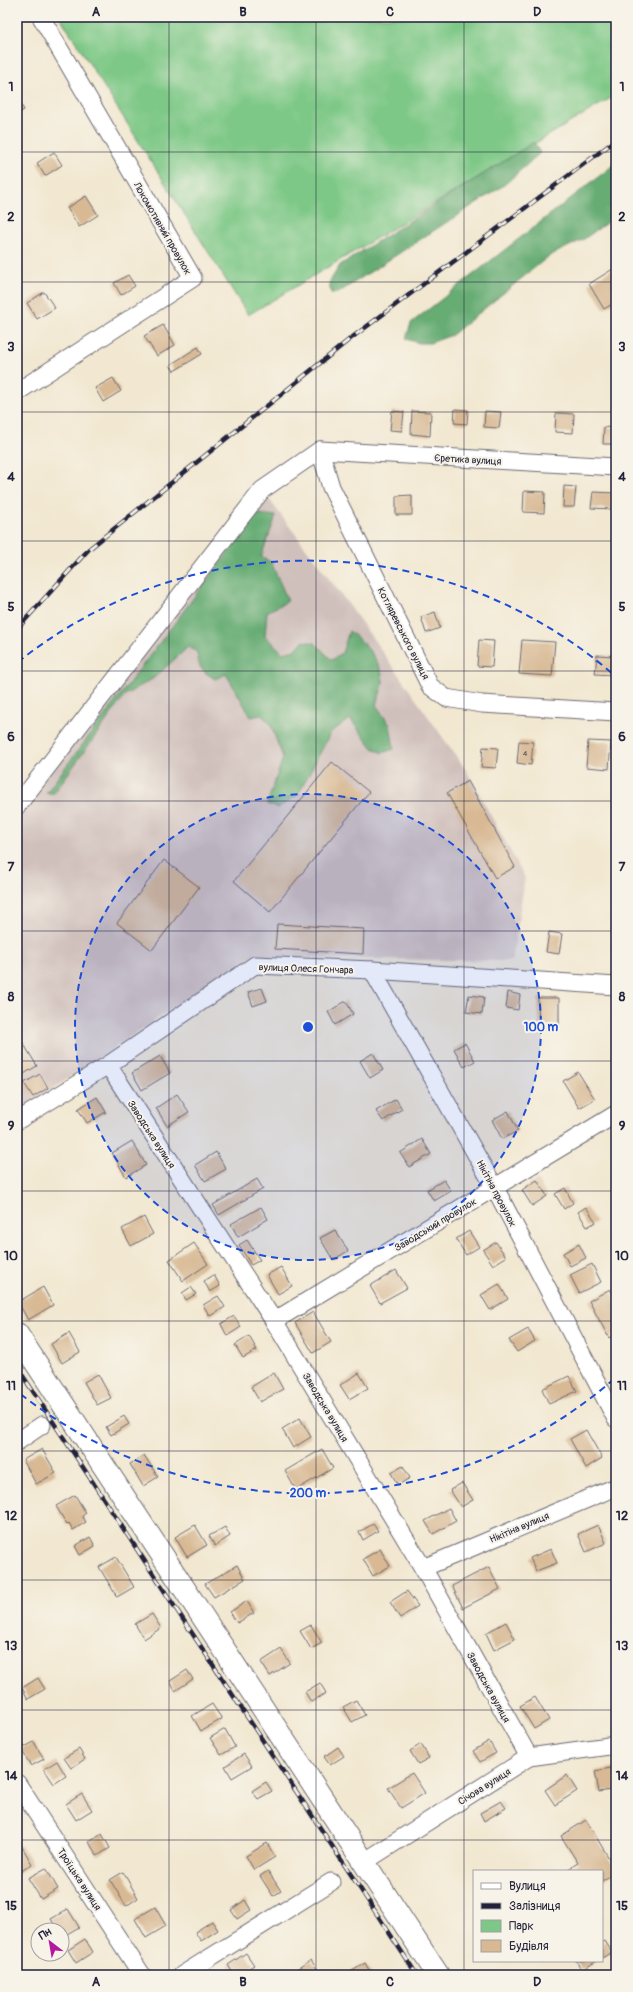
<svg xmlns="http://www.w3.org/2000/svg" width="633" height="1992" viewBox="0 0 633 1992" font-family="Pangolin,sans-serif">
<rect width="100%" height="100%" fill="#f7f3e8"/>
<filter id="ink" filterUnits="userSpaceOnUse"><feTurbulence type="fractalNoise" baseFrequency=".025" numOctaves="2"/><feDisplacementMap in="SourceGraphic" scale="8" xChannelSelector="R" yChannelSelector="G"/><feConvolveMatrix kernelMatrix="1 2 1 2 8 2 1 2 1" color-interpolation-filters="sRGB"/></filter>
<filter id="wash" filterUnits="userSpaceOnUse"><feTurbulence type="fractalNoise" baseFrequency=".012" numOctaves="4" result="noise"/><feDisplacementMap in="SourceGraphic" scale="16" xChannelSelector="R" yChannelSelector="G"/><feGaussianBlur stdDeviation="0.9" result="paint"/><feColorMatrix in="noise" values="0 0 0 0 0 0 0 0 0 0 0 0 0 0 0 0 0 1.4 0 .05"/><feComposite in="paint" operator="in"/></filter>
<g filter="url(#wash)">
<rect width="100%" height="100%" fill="#f2e8d1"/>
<path fill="#d0c0bc" d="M262,490L349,605L466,770L525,878L512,961L249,957L17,1113V815Z"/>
<path fill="#7dc886" stroke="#507560" d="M60,17H616V95L248,315Z"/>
<g fill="#66ac73" stroke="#446757">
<path d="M534,142L540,153L504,185L338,293H331L329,283L340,265Z"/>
<path d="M616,163V216L584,239L549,256L452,335L430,343H419L406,339L411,323Z"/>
<path d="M257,514L276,516L261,557L271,562L288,601L267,612L265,636L283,653L295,650L303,641L315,643L332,660L342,653L349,631C364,642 382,662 383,681C383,688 378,698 376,705L390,725L394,749L382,753L373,748L350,719L331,732L298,795L278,808L267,804L283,758L270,723L261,715L251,717L226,674L215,679C202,671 198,668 197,652L188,647L154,678L125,695L54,793H46Z"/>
</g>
<g id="blocks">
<g fill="#d8b994">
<path d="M17,98L24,110L17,114Z"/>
<path d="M54,152L62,165L45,176L37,163Z"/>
<path d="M86,196L98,215L79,227L67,208Z"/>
<path d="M616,267V302L604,309L589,284Z"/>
<path d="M128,275L135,286L121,295L114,283Z"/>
<path d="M44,292L55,308L37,319L27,303Z"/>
<path d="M163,325L175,345L157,356L144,336Z"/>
<path d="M198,347L202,354L174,371L170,365Z"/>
<path d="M113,378L121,391L103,402L95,388Z"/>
<path d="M455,409L468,410L467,424L454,423Z"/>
<path d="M392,411L404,412L402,431L390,430Z"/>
<path d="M412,411L431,412L430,436L411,434Z"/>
<path d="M485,411L501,412L499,428L484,427Z"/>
<path d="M556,413L574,414L573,433L555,432Z"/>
<path d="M604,427L616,428V444H603Z"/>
<path d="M564,486L576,487L574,507H563Z"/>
<path d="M524,491L545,492L544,513L523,512Z"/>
<path d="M593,492L615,493L613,509L591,508Z"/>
<path d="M412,495V515H396V496Z"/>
<path d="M435,612L440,628L426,633L421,617Z"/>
<path d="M479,640L494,641L492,667L477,666Z"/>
<path d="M522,640L555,642L552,676L519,674Z"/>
<path d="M597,655L615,656L613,675L595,674Z"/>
<path d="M519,741L533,742L531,765L517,763Z"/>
<path d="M588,741L611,742L609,769L586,767Z"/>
<path d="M483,747L498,748L496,768L481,767Z"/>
<path d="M332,762L369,792L270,912L234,881Z"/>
<path d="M468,781L515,867L495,878L447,793Z"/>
<path d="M164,860L199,887L152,950L117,923Z"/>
<path d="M277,924L364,929L363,954L275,949Z"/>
<path d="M549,932L562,934L559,954L546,952Z"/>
<path d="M262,988L267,1001L253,1006L248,992Z"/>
<path d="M508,992L520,995L518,1010L506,1008Z"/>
<path d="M469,995L484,997L482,1014L466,1012Z"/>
<path d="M538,998H559V1026H539Z"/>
<path d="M346,1001L353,1014L335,1025L328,1012Z"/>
<path d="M17,1033L37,1066L17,1078Z"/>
<path d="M465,1043L475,1061L464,1067L454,1049Z"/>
<path d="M373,1053L383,1070L370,1078L360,1061Z"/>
<path d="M160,1056L170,1073L142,1090L132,1073Z"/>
<path d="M578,1072L595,1099L579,1108L563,1081Z"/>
<path d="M40,1074L48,1088L33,1097L24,1083Z"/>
<path d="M177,1094L189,1112L167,1126L156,1108Z"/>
<path d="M97,1097L106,1112L87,1123L78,1109Z"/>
<path d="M396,1099L402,1109L383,1121L376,1111Z"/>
<path d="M508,1111L518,1131L502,1139L492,1120Z"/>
<path d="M422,1139L431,1154L409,1167L400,1153Z"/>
<path d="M132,1141L146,1165L126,1177L112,1153Z"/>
<path d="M216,1152L226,1169L205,1181L195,1165Z"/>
<path d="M257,1179L263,1189L219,1215L213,1205Z"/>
<path d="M444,1180L451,1191L434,1201L427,1190Z"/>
<path d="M537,1180L547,1196L532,1206L522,1190Z"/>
<path d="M565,1188L573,1203L564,1209L555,1194Z"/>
<path d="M261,1207L268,1219L238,1237L231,1224Z"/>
<path d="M586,1207L596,1222L587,1227L578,1212Z"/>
<path d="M144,1217L153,1234L131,1246L122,1229Z"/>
<path d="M335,1230L348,1251L333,1260L320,1238Z"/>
<path d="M469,1231L479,1247L466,1255L456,1239Z"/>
<path d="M247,1240L260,1260L251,1265L239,1245Z"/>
<path d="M496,1242L506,1257L493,1265L483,1250Z"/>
<path d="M194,1243L208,1264L183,1281L169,1260Z"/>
<path d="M579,1244L586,1258L570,1266L563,1253Z"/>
<path d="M592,1264L601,1282L579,1293L570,1275Z"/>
<path d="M281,1267L292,1286L278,1294L267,1275Z"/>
<path d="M396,1270L407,1288L380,1303L370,1286Z"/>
<path d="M214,1275L220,1286L210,1292L204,1281Z"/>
<path d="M499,1284L508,1299L490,1310L481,1295Z"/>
<path d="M43,1287L53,1305L28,1320L18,1302Z"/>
<path d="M191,1287L196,1294L186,1300L182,1293Z"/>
<path d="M610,1289L616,1300V1334L609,1338L589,1301Z"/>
<path d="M218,1296L225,1307L210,1316L203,1305Z"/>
<path d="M313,1312L331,1342L313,1353L295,1323Z"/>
<path d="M234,1316L241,1327L227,1336L221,1324Z"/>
<path d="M528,1329L535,1341L517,1352L509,1340Z"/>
<path d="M69,1333L80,1352L62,1363L51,1344Z"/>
<path d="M249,1336L257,1350L243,1358L235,1345Z"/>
<path d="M274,1373L283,1389L260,1402L251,1387Z"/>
<path d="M359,1373L368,1388L349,1399L340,1385Z"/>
<path d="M98,1374L111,1398L97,1405L84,1382Z"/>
<path d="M569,1376L577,1391L549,1404L542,1389Z"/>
<path d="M124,1416L129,1424L111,1435L106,1427Z"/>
<path d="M300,1418L311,1437L293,1448L282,1429Z"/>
<path d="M586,1430L602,1458L586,1468L570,1439Z"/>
<path d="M42,1449L56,1473L36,1484L23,1460Z"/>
<path d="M322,1449L333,1468L296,1490L285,1471Z"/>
<path d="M144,1455L158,1477L143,1486L130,1464Z"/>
<path d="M403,1466L410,1478L398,1485L391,1473Z"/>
<path d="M462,1483L473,1500L461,1507L450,1490Z"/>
<path d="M75,1495L86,1513L82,1516L86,1522L73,1530L69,1523L67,1525L56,1506Z"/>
<path d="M449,1508L456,1521L433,1534L425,1521Z"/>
<path d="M373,1524L378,1531L363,1540L359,1532Z"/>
<path d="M195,1525L207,1545L187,1557L175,1537Z"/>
<path d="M598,1525L606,1543L586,1552L578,1534Z"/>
<path d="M225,1527L230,1536L215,1546L209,1536Z"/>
<path d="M90,1537L95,1546L80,1555L75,1546Z"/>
<path d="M380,1549L390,1566L373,1576L363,1559Z"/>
<path d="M551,1549L557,1563L536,1571L530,1558Z"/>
<path d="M116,1557L134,1587L117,1597L99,1567Z"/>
<path d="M237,1565L245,1579L214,1597L205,1584Z"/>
<path d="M489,1567L500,1589L463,1608L452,1586Z"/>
<path d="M407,1591L418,1606L400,1618L390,1602Z"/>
<path d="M247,1601L254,1613L237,1623L230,1612Z"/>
<path d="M152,1614L161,1628L144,1639L135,1624Z"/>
<path d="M506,1622L515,1639L494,1650L486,1633Z"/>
<path d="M311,1625L322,1643L311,1649L300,1631Z"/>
<path d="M281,1649L290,1663L270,1676L261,1662Z"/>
<path d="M187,1670L193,1679L175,1691L170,1681Z"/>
<path d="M38,1678L45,1689L28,1699L22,1688Z"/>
<path d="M320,1683L326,1693L311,1702L305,1692Z"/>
<path d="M535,1697L549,1720L534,1729L520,1706Z"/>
<path d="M356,1700L365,1715L352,1722L343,1707Z"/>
<path d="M212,1704L222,1719L201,1731L192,1716Z"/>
<path d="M225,1729L235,1747L221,1755L210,1738Z"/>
<path d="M489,1741L496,1753L480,1762L473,1751Z"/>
<path d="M34,1742L44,1759L31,1766L21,1749Z"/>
<path d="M421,1744L429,1758L418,1764L410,1751Z"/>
<path d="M338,1747L344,1756L330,1765L324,1757Z"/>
<path d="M79,1749L85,1759L71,1768L64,1758Z"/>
<path d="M244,1754L252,1766L232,1778L225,1766Z"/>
<path d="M57,1761L66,1776L54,1784L44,1769Z"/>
<path d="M616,1767V1789L599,1792L595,1771Z"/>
<path d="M412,1773L425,1793L401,1808L388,1788Z"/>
<path d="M567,1775L577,1791L555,1805L545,1790Z"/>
<path d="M266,1782L272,1791L258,1799L252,1791Z"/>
<path d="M82,1794L92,1810L76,1820L66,1804Z"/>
<path d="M501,1801L506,1808L484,1821L480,1813Z"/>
<path d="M586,1820L616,1870V1872L602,1881V1871H565L578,1863L561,1836Z"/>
<path d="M102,1834L110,1848L97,1856L89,1842Z"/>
<path d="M267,1843L275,1857L254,1870L246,1856Z"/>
<path d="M21,1845L32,1864L17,1874V1847Z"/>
<path d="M46,1868L58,1889L41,1899L28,1878Z"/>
<path d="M268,1871L281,1891L273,1896L260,1876Z"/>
<path d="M123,1872L138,1898L126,1906L110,1880Z"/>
<path d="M245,1900L251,1910L237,1919L231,1910Z"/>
<path d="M155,1907L166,1926L146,1938L135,1919Z"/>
<path d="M68,1909L79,1927L62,1937V1930H58L51,1919Z"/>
<path d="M212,1921L218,1930L201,1941L195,1932Z"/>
<path d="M85,1939L93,1952L76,1963L68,1950Z"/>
<path d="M605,1941L612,1952L602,1958V1943Z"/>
<path d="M246,1953L254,1965L238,1975H234L228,1965Z"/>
<path d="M311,1960L321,1975H287Z"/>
<path d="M576,1961H597L582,1970Z"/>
<path d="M365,1963L372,1975H346Z"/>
</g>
</g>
</g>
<g filter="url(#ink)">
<use href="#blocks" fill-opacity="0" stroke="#6b6770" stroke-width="1"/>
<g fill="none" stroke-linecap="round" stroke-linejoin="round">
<g stroke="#6b6770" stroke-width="19">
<g id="minor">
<path d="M17,392L193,278L41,17"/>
<path d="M320,450L331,487L430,686L446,698L482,704L616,712"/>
<path d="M320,450L616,467"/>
<path d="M17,806L262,490L320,450"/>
<path d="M372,970L495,1188L616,1419"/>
<path d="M108,1065L274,1321L423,1568L529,1757"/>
<path d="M17,1121L108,1065L255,965L372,970L616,986"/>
<path d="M274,1321L616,1114"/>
<path d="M17,1442L42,1425"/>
<path d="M423,1568L616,1487"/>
<path d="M17,1783L142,1975"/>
<path d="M364,1862L529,1757L616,1745"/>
<path d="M182,1975L331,1882"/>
</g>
</g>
<g stroke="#6b6770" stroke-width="24">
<path id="major" d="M17,1334L438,1975"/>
</g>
<use href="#minor" stroke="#fff" stroke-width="17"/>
<use href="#major" stroke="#fff" stroke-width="22"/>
<g stroke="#22223b" stroke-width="4.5">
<g id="rail">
<path d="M17,629L89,549L350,339L616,140"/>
<path d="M17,1367L417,1975"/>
</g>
</g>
<use href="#rail" stroke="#f7f3e8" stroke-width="3" stroke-dasharray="9" stroke-linecap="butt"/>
</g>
</g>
<path fill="none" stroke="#22223b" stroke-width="1" stroke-opacity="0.55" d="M169,17V1975M316,17V1975M464,17V1975M17,152H616M17,282H616M17,412H616M17,541H616M17,671H616M17,801H616M17,931H616M17,1061H616M17,1191H616M17,1321H616M17,1451H616M17,1580H616M17,1710H616M17,1840H616"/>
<circle cx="308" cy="1027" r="233" fill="#1d4ed8" fill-opacity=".12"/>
<g fill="none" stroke="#1d4ed8" stroke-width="2" stroke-dasharray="7 5">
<circle cx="308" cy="1027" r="233"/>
<path d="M614 1379A466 466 0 0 1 18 1392M18 662A466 466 0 0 1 614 675"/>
</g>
<g text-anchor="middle" stroke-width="4" stroke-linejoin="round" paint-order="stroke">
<g font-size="8" fill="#504851">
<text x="525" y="756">4</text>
</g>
<g font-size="10" fill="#22223b" stroke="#f7f3e8">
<text transform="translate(163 228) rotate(60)" y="4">Локомотивний провулок</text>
<text transform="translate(468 459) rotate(3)" y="4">Єретика вулиця</text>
<text transform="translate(404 633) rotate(63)" y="4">Котляревського вулиця</text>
<text transform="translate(306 968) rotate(2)" y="4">вулиця Олеся Гончара</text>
<text transform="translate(152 1134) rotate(57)" y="4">Заводська вулиця</text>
<text transform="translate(497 1193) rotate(62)" y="4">Нікітіна провулок</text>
<text transform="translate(435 1224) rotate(-31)" y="4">Заводський провулок</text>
<text transform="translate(326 1407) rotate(59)" y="4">Заводська вулиця</text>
<text transform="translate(519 1527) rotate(-23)" y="4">Нікітіна вулиця</text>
<text transform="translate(489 1687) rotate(61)" y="4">Заводська вулиця</text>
<text transform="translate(484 1786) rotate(-32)" y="4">Січова вулиця</text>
<text transform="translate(80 1879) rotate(57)" y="4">Троїцька вулиця</text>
</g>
</g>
<circle cx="308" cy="1027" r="6" fill="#1d4ed8" stroke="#f7f3e8" stroke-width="2"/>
<g font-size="12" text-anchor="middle" font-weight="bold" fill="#1d4ed8" stroke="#f7f3e8" stroke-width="4" stroke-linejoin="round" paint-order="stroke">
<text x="541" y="1031">100 m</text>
<text x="308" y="1497">200 m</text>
</g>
<rect width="633" height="1992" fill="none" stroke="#f7f3e8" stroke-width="44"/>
<rect x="473" y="1870" width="130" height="92" fill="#f7f3e8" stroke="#a29fa3"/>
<rect x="481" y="1883" width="20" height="6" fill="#ffffff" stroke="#a29fa3"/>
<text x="509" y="1890" font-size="12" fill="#22223b">Вулиця</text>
<rect x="481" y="1903" width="20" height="6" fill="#22223b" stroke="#a29fa3"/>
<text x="509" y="1910" font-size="12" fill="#22223b">Залізниця</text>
<rect x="481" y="1920" width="20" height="12" fill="#7dc886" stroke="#a29fa3"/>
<text x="509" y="1930" font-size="12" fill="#22223b">Парк</text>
<rect x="481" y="1940" width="20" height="12" fill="#d8b994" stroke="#a29fa3"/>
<text x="509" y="1950" font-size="12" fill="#22223b">Будівля</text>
<g transform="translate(50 1942) rotate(329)"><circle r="19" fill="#f7f3e8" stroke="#a29fa3"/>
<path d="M0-3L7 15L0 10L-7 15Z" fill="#b5179e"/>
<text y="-6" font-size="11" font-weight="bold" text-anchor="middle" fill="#22223b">Пн</text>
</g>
<rect x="22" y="22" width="589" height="1948" fill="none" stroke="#22223b" stroke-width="1.5"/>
<g font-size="13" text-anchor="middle" font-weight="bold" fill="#22223b">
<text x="96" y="16">A</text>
<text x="243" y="16">B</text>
<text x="390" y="16">C</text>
<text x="537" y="16">D</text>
<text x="11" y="91">1</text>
<text x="622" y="91">1</text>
<text x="11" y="221">2</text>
<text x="622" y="221">2</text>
<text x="11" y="351">3</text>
<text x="622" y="351">3</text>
<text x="11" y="481">4</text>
<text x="622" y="481">4</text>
<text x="11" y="611">5</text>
<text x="622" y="611">5</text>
<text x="11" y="741">6</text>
<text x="622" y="741">6</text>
<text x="11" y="871">7</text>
<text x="622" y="871">7</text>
<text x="11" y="1001">8</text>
<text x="622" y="1001">8</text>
<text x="11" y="1130">9</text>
<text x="622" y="1130">9</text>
<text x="11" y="1260">10</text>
<text x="622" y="1260">10</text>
<text x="11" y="1390">11</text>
<text x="622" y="1390">11</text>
<text x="11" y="1520">12</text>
<text x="622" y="1520">12</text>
<text x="11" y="1650">13</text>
<text x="622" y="1650">13</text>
<text x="11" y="1780">14</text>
<text x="622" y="1780">14</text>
<text x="11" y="1910">15</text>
<text x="622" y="1910">15</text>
<text x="96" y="1986">A</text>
<text x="243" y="1986">B</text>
<text x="390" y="1986">C</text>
<text x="537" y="1986">D</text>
</g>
</svg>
